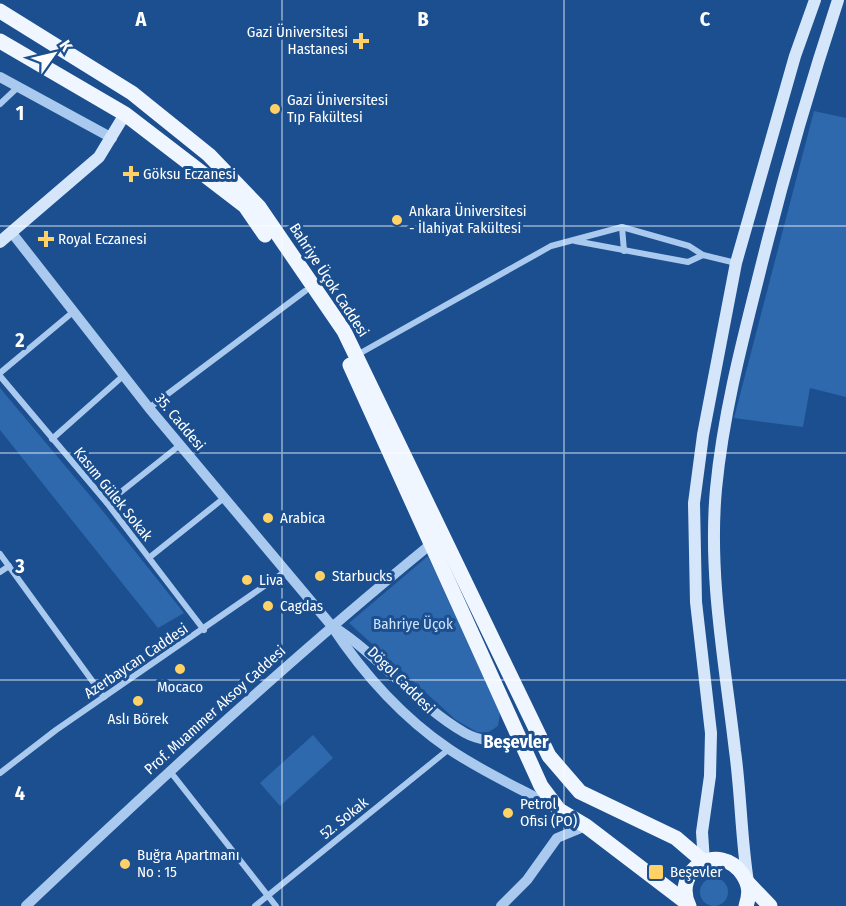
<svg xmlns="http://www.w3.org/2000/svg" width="846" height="906" viewBox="0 0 846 906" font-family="'Fira Sans Condensed',sans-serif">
<rect width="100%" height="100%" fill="#1b4f8f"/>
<g fill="#2e69ad">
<path d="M814,111L846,118V397L810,388L803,427L734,418Z"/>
<path d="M0,388L102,510L184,613L158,628L0,430Z"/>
<path d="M428,556L500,713L498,726L487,733L477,732L456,720L349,623Z"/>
<path d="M313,735L333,758L280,806L260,783Z"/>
<circle cx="714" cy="892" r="14"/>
</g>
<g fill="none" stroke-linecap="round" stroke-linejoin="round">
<g stroke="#a9c9ee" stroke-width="6">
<path d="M0,104L18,87"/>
<path d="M622,227L624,251"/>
<path d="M575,241L688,262L703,255"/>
<path d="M357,355L551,246L622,227L689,246L703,255L736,263"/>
<path d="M0,373L73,312"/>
<path d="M0,376L107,503L204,630"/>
<path d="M149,408L305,291"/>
<path d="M52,439L123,376"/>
<path d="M107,503L180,445"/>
<path d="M0,554L104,697"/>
<path d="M150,557L224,498"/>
<path d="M0,572L9,566"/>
<path d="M169,770L276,906"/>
<path d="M0,773L56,730L286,571"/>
<path d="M255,906L449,749"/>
</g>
<g stroke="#a9c9ee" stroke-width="10">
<path d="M0,77L112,138"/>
<path d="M12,233L149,408L331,625C362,672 402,717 449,749C481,771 519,788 554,807"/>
<path d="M334,627C381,657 416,705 465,733C481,742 502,742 520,743"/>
<path d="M26,906C158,781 290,659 431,544"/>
<path d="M501,906L527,880L557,838L586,826"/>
</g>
<g stroke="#d6e6fa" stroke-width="12">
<path d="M0,242L99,157L125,114"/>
<path d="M704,862L702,832L710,776L711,733L696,602L694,503L703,435L736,263L795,56L815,0"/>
<path d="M748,882C741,838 741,794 735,751C725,664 708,576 716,489C723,416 741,346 759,275C782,182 808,91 838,0"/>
</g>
<g stroke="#f0f6ff" stroke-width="15">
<path d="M0,11L132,93L209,155L259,207L344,331L549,756L580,792L676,838L704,862"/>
<path d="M0,41L125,114L245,206L265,235"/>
<path d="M350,365L541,786L559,810L586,826L687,903"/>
<path d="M748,883L770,906"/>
<path d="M689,906C671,870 720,840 743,875C750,886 750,894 746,906"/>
</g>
</g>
<path fill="none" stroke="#fff" stroke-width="1.5" stroke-opacity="0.55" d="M282,0V906M564,0V906M0,226H846M0,453H846M0,680H846"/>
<g fill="#ffd166" stroke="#1b4f8f" stroke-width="2">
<path d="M358 32h6v6h6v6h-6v6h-6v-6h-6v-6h6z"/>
<circle cx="275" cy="109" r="6"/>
<path d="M128 165h6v6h6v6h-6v6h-6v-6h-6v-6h6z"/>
<circle cx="397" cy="220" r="6"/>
<path d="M43 230h6v6h6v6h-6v6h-6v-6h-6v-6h6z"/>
<circle cx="268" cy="518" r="6"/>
<circle cx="320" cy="576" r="6"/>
<circle cx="247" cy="580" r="6"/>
<circle cx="268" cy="606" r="6"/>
<circle cx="180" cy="669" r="6"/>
<circle cx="138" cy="701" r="6"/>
<circle cx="508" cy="813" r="6"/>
<circle cx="125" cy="864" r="6"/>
<rect x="648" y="864" width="16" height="16" rx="3"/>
</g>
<g text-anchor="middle" stroke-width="6" stroke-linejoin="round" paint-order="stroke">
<g font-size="15" fill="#fff" stroke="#1b4f8f" text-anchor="start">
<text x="348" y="37" text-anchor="end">Gazi Üniversitesi<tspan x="348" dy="17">Hastanesi</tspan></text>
<text x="287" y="105">Gazi Üniversitesi<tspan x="287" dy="17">Tıp Fakültesi</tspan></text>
<text x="143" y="179">Göksu Eczanesi</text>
<text x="409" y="216">Ankara Üniversitesi<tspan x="409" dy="17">- İlahiyat Fakültesi</tspan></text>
<text x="58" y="244">Royal Eczanesi</text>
<text x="280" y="523">Arabica</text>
<text x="332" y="581">Starbucks</text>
<text x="259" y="585">Liva</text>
<text x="280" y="611">Cagdas</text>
<text x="180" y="692" text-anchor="middle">Mocaco</text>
<text x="138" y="724" text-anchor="middle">Aslı Börek</text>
<text x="520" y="809">Petrol<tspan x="520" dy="17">Ofisi (PO)</tspan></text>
<text x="137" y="860">Buğra Apartmanı<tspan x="137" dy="17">No : 15</tspan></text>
<text x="670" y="877">Beşevler</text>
</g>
<g font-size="15" fill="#fff" stroke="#1b4f8f">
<text transform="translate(329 280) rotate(57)" y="5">Bahriye Üçok Caddesi</text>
<text transform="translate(180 422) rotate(50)" y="5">35. Caddesi</text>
<text transform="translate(113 494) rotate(51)" y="5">Kasım Gülek Sokak</text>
<text transform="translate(136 661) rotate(-34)" y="5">Azerbaycan Caddesi</text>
<text transform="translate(401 680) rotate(45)" y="5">Dögol Caddesi</text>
<text transform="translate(215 710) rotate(-42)" y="5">Prof. Muammer Aksoy Caddesi</text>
<text transform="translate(344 818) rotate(-39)" y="5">52. Sokak</text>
</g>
<g font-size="15" fill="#cfe3fa" stroke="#1b4f8f">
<text x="413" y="629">Bahriye Üçok</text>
</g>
<g font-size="18" font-weight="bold" fill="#fff" stroke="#1b4f8f">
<text x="516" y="748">Beşevler</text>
</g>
</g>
<g font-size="20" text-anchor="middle" font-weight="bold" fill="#fff" stroke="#1b4f8f" stroke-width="6" stroke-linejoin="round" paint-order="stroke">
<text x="141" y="26">A</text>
<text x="423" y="26">B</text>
<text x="705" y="26">C</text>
<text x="20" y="120">1</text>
<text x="20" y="347">2</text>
<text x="20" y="573">3</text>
<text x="20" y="800">4</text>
</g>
<g transform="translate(54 54) rotate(56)" stroke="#1b4f8f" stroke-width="4.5" paint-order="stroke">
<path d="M0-4.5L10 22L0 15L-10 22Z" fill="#ffffff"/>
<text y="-9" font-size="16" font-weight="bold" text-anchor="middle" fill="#ffffff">K</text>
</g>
</svg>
